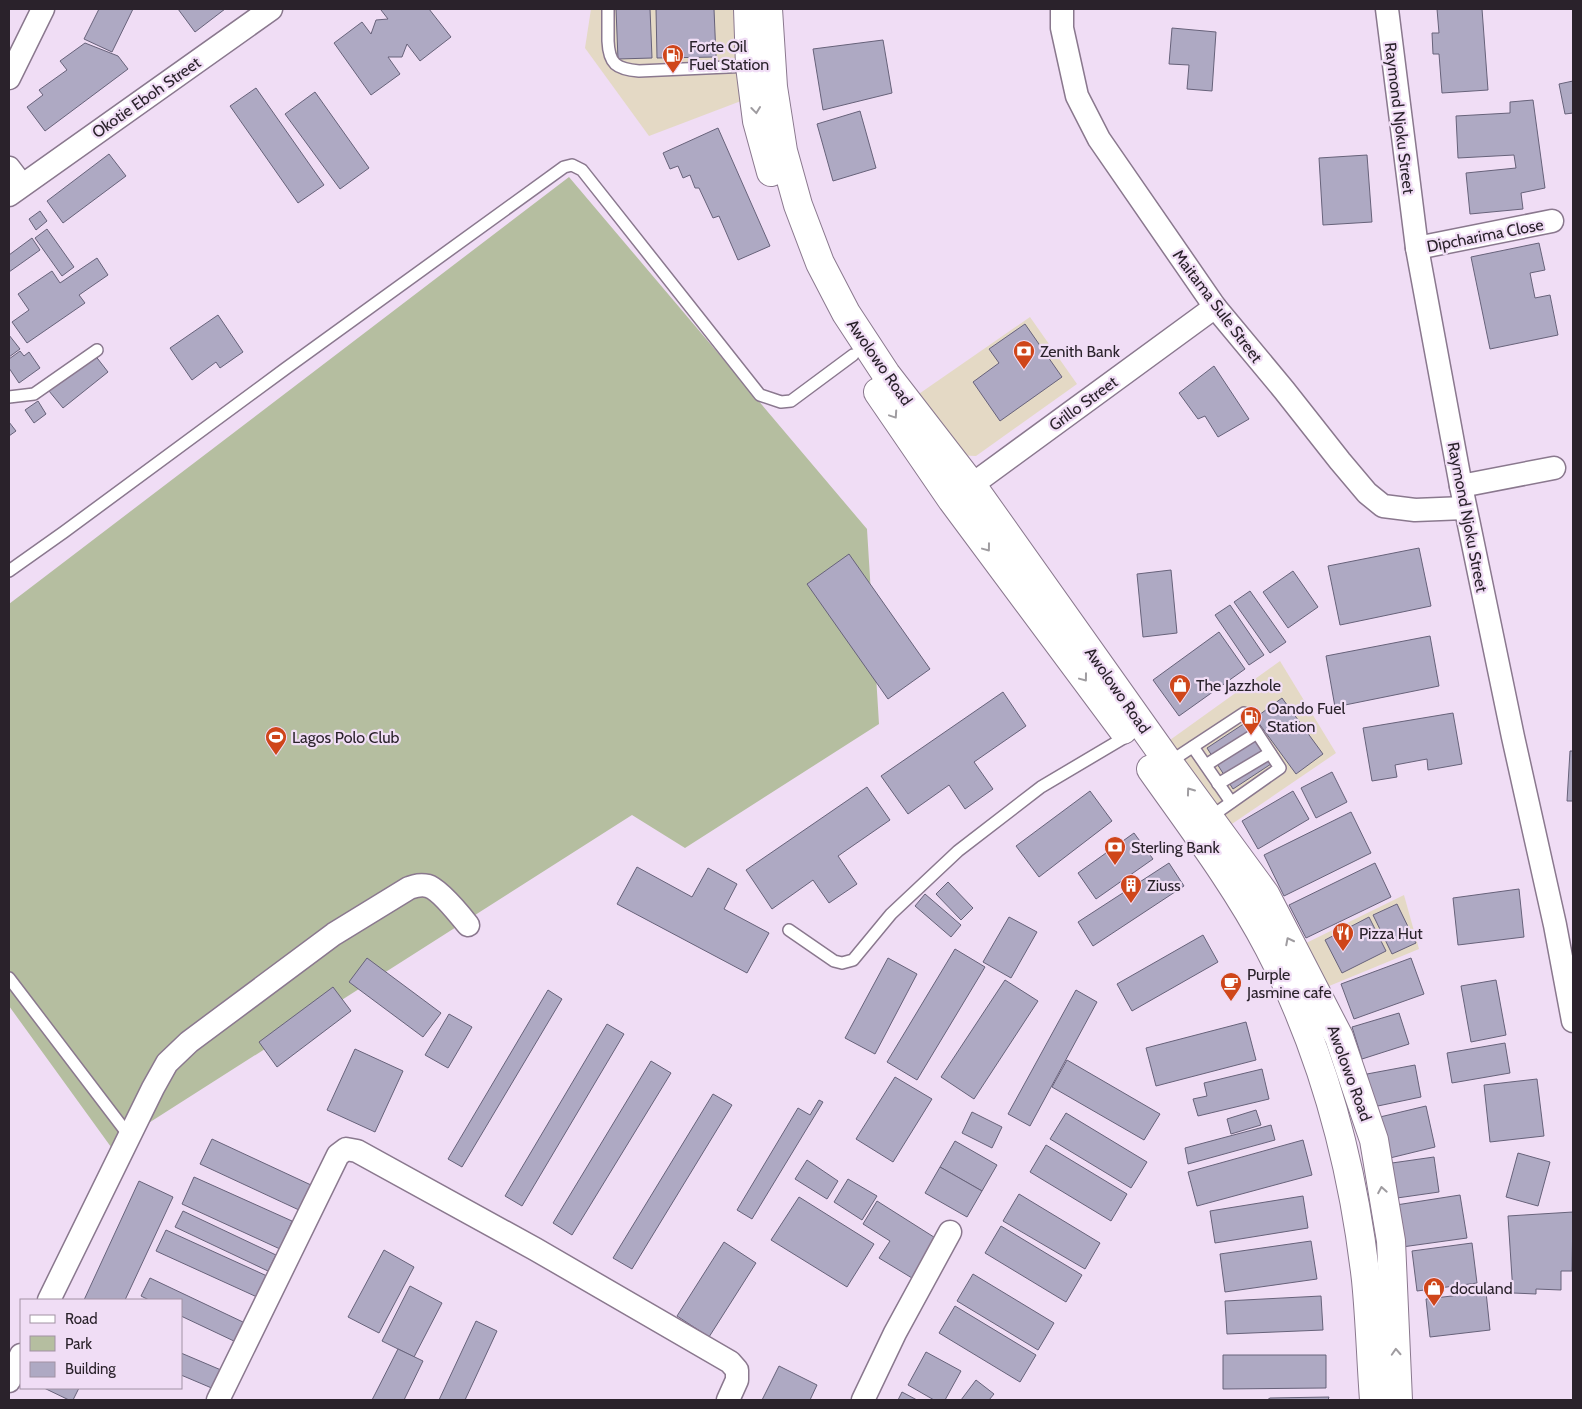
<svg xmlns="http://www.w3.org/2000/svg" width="1582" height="1409" viewBox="0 0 1582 1409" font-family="Cabin,sans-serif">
<rect width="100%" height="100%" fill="#f0ddf5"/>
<g fill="#e4d9c5">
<path d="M591,9H740L741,101L649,136L585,48Z"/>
<path d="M1030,317L1077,384L976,456L954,455L913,398Z"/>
<path d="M1280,661L1336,753L1226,828L1163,745Z"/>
<path d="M1404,895L1419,949L1317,991L1296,948Z"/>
</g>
<path fill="#b5bea0" d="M569,177L867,529L879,724L685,848L632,815L111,1147L9,1006V604Z"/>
<g fill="#aea9c3" stroke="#67627a">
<path d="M99,9H133L112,52L84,39Z"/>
<path d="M178,9H225L195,32Z"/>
<path d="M382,9H429L451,37L420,61L407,44L402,57H388L400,74L371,95L334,43L362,22L371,34L376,20L388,19L381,10Z"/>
<path d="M616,9H650L652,58L618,59Z"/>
<path d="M656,9H714L716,57L657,58Z"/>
<path d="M1437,9H1482L1488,90L1442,93L1439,54H1433L1432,33H1439Z"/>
<path d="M1172,28L1216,32L1212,91L1187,89L1189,65L1169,64Z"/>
<path d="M883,40L892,93L823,110L813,49Z"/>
<path d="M85,43L118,56L128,69L45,131L27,107L43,95L39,90L67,70L60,61Z"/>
<path d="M1573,81V113L1565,114L1559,84Z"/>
<path d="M256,88L324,185L298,203L230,106Z"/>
<path d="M315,92L369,168L340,189L285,114Z"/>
<path d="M1533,100L1545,188L1521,193L1523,209L1470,214L1466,173L1516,168L1514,155L1458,158L1456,116L1510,113V102Z"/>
<path d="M860,111L876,168L833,181L817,124Z"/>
<path d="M718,128L770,246L738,260L719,216L713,218L699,188H695L690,175L683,178L678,166L670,169L663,153Z"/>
<path d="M109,154L126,176L63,223L47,201Z"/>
<path d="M1367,155L1372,222L1323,225L1319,158Z"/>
<path d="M40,211L47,221L36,230L29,219Z"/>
<path d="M47,229L74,267L62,276L35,238Z"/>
<path d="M32,238L40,250L9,272V255Z"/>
<path d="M1539,243L1545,270L1530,273L1535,298L1550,295L1558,335L1490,349L1471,257Z"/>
<path d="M97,258L108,275L79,295L85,303L27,343L12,322L29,310L18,294L52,271L60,283Z"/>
<path d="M218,315L243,352L220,368L216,362L192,380L170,348Z"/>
<path d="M1025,324L1062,377L1000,421L973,382L999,363L989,349Z"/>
<path d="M9,335L20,349L9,357Z"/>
<path d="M20,351L24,356L29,352L40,368L19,383L9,368V359Z"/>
<path d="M94,354L108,372L63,408L49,391Z"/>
<path d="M1214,366L1249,419L1218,437L1205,416L1198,419L1179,393Z"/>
<path d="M38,401L46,414L34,423L25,410Z"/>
<path d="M9,422L16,431L9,436Z"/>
<path d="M1419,548L1431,606L1340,625L1328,566Z"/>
<path d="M849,554L930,669L888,699L807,584Z"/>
<path d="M1171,570L1177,633L1143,637L1137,574Z"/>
<path d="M1293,571L1318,607L1288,628L1263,592Z"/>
<path d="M1250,591L1286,642L1270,653L1234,602Z"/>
<path d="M1230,605L1264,655L1249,665L1215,615Z"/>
<path d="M1219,632L1245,669L1179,716L1153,680Z"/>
<path d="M1430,636L1439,686L1335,707L1326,656Z"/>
<path d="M1003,692L1026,726L974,762L993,789L965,809L949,785L908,814L881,776Z"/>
<path d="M1282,698L1323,754L1296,774L1255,718Z"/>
<path d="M1453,713L1462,764L1428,770L1427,759L1395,765L1397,777L1372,781L1363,728Z"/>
<path d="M1245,723L1271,764L1233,789L1207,748Z"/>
<path d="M1570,751H1573V801H1567Z"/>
<path d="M1332,772L1347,802L1316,818L1301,788Z"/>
<path d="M867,787L890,820L838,856L857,884L829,903L813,880L772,909L746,870Z"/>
<path d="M1090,791L1112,821L1039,877L1016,846Z"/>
<path d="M1293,791L1309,819L1258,849L1242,821Z"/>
<path d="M1351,812L1371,853L1284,896L1264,855Z"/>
<path d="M1134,833L1153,859L1096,899L1078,873Z"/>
<path d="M1169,863L1184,886L1093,946L1078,922Z"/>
<path d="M1375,863L1391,897L1306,938L1289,905Z"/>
<path d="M637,867L692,897L708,868L737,884L724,909L769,933L747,973L617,904Z"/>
<path d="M948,882L973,908L961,920L936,894Z"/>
<path d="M1519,889L1524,937L1458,945L1453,898Z"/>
<path d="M925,894L961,925L951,937L915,906Z"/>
<path d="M1397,904L1416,943L1392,954L1373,915Z"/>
<path d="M1009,917L1037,932L1011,978L983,962Z"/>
<path d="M1369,917L1386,951L1342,973L1325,940Z"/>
<path d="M1203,935L1218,962L1132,1011L1117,984Z"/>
<path d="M955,949L985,967L917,1080L887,1062Z"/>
<path d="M367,958L441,1013L423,1037L349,982Z"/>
<path d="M888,958L917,974L875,1054L845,1038Z"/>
<path d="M1411,958L1424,994L1354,1019L1341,984Z"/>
<path d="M1005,980L1038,1001L974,1099L941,1077Z"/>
<path d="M1496,980L1506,1035L1471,1042L1461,986Z"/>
<path d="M333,987L351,1011L277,1067L259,1042Z"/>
<path d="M548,990L562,999L462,1167L448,1159Z"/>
<path d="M1076,990L1097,1002L1030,1126L1008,1114Z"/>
<path d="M1399,1013L1409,1044L1362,1059L1352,1027Z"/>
<path d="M449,1014L472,1027L448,1068L425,1055Z"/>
<path d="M1246,1022L1256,1060L1156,1086L1146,1048Z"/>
<path d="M607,1024L624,1034L522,1206L505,1196Z"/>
<path d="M1505,1043L1510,1073L1452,1083L1447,1053Z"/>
<path d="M355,1049L403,1071L375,1132L327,1110Z"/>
<path d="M1067,1060L1160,1114L1144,1140L1052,1087Z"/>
<path d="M651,1061L671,1073L572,1235L553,1223Z"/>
<path d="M1415,1065L1421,1097L1373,1107L1367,1074Z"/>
<path d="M1262,1069L1269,1099L1198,1116L1193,1099L1207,1096L1204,1083Z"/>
<path d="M895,1077L932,1099L893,1162L856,1139Z"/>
<path d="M1537,1079L1544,1136L1490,1142L1484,1085Z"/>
<path d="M713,1094L732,1105L632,1269L613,1258Z"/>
<path d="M819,1100L823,1102L752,1219L737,1210L798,1108L810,1115Z"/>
<path d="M1426,1106L1435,1147L1390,1158L1380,1117Z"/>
<path d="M1256,1110L1261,1125L1231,1134L1227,1119Z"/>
<path d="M972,1112L1002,1127L992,1148L962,1133Z"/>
<path d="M1066,1113L1147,1162L1131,1188L1050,1139Z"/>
<path d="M1271,1125L1275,1140L1188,1164L1185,1148Z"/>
<path d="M212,1139L311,1185L299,1210L200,1164Z"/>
<path d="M1303,1140L1312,1175L1197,1206L1188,1172Z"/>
<path d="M955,1141L997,1165L982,1191L940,1167Z"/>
<path d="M1046,1145L1127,1194L1111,1221L1030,1172Z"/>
<path d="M1518,1153L1550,1162L1538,1206L1506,1197Z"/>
<path d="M1434,1157L1439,1192L1397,1198L1392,1163Z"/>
<path d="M807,1160L838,1181L827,1199L795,1179Z"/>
<path d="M940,1167L982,1191L967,1217L925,1193Z"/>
<path d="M194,1177L292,1221L280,1249L182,1204Z"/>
<path d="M848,1179L877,1196L862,1220L834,1202Z"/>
<path d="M139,1181L173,1197L125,1300H84Z"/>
<path d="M1019,1194L1100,1243L1085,1269L1003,1221Z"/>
<path d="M1460,1195L1467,1238L1402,1247L1396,1205Z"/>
<path d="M1303,1196L1308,1228L1215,1243L1210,1211Z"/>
<path d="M799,1197L874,1244L847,1287L771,1240Z"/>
<path d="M877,1201L937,1239L912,1278L879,1258L890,1241L863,1224Z"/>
<path d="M183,1211L276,1255L268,1271L175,1227Z"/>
<path d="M1573,1212L1572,1271H1561V1290L1536,1289V1294L1513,1293L1508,1216Z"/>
<path d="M1001,1226L1082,1275L1066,1302L985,1253Z"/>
<path d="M166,1230L267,1276L257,1297L156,1251Z"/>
<path d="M1311,1241L1317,1279L1225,1292L1220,1254Z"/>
<path d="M724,1242L756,1263L709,1337L677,1316Z"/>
<path d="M1472,1243L1477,1283L1417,1291L1412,1251Z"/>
<path d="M384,1250L414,1267L379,1333L348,1317Z"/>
<path d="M973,1274L1054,1323L1038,1350L957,1301Z"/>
<path d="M150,1278L245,1323L236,1342L181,1316V1300H149L141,1296Z"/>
<path d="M410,1286L442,1303L414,1357L382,1341Z"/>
<path d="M1486,1292L1490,1330L1430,1337L1426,1299Z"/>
<path d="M1321,1296L1323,1330L1227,1334L1225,1301Z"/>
<path d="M955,1306L1036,1355L1020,1382L939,1333Z"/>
<path d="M476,1321L497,1331L465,1400H439Z"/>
<path d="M398,1349L423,1361L404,1400H372Z"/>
<path d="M926,1352L961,1371L945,1400H934L908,1385Z"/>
<path d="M181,1353L221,1370L214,1389L181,1375Z"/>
<path d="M1223,1355H1326V1388L1223,1389Z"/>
<path d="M779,1366L817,1385L810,1400H762Z"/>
<path d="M976,1380L994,1394L989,1400H961Z"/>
<path d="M44,1388H79L73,1400H69Z"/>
<path d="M902,1392L917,1400H898Z"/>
<path d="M1329,1397L1328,1400H1267L1270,1398Z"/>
</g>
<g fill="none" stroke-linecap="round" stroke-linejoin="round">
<g stroke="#8a788e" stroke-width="14">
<g id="lane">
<path d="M608,9C608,19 608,30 608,41C609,64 616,69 639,71L750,66"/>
<path d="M9,397L34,394L97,350"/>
<path d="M9,571L64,532L285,369L564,167L572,165L582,170L760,395L781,402L791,401L853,355"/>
<path d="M1193,747L1231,802"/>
<path d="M1168,763L1244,713L1280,768L1209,818"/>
<path d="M1206,765L1257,733"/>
<path d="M1218,784L1270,753"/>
<path d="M789,930L834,961L842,963L853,960L891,914L958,851L1041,787L1127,736"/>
<path d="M9,978L130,1137"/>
</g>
</g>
<g stroke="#8a788e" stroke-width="25">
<g id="street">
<path d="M1062,9V28L1077,96L1099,139L1215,307L1284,390L1340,461L1367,493L1383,506L1415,510L1465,508"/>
<path d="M1387,9L1417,248L1461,486L1513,737L1555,925L1573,1021"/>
<path d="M9,78L43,9"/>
<path d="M9,168L22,185"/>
<path d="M9,195L271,9"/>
<path d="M1417,248L1552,221"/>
<path d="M1461,486L1554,468"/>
<path d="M958,495L1215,307"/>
<path d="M49,1300L153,1088L167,1063L189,1042L334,934L409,888C415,886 420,884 428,886C439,889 460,915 468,925"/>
<path d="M9,1381L21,1355"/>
<path d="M218,1400L338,1155L346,1149L357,1151L535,1249L730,1362L737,1370V1380L728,1400"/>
<path d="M863,1400L895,1333L950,1232"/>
</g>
</g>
<g stroke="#8a788e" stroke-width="30">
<g id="secondary">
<path d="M748,9L750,66L757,121L771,172"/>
<path d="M768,9L773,87L783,151L798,205L820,263L846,313L886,374L971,484L1169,763L1265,894L1339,1037L1374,1140L1391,1241L1398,1400"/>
<path d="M878,392L952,500L1123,730"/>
<path d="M1151,769C1192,827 1236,885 1269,948C1322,1050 1353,1166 1366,1280C1370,1320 1371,1360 1374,1400"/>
</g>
</g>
<use href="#lane" stroke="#fff" stroke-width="11"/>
<use href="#street" stroke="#fff" stroke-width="22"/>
<use href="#secondary" stroke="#fff" stroke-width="28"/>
</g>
<defs><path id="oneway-chevron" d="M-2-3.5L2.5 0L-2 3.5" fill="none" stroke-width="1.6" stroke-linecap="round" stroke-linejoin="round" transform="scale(1.25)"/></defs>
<g stroke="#9f9ca0">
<use href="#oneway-chevron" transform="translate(756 110) rotate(83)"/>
<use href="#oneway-chevron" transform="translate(894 415) rotate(56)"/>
<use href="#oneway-chevron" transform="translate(987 548) rotate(53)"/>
<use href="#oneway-chevron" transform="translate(1084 678) rotate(53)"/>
<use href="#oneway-chevron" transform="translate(1190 791) rotate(-126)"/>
<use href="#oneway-chevron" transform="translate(1289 941) rotate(-117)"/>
<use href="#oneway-chevron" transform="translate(1382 1190) rotate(-100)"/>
<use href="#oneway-chevron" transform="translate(1396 1352) rotate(-93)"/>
</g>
<defs>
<g id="fuel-pin" transform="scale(1.125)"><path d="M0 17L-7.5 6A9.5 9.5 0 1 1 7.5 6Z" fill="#cf461a" stroke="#f0ddf5"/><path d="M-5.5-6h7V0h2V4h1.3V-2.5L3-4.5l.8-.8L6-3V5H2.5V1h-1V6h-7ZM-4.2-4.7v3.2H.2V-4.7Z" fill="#fff"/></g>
<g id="bank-pin" transform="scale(1.125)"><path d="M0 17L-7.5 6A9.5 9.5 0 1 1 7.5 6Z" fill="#cf461a" stroke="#f0ddf5"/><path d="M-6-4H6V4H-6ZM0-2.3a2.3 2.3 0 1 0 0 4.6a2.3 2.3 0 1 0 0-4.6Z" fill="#fff"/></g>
<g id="shop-pin" transform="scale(1.125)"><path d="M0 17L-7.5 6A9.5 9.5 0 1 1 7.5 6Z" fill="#cf461a" stroke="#f0ddf5"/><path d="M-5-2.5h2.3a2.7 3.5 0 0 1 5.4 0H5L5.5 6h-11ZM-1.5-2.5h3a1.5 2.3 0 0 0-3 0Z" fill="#fff"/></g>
<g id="stadium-pin" transform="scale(1.125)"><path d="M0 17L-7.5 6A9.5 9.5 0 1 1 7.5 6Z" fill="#cf461a" stroke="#f0ddf5"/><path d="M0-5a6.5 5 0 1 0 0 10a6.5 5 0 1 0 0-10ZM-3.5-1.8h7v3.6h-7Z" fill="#fff"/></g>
<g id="building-pin" transform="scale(1.125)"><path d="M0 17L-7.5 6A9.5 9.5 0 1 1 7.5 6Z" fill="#cf461a" stroke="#f0ddf5"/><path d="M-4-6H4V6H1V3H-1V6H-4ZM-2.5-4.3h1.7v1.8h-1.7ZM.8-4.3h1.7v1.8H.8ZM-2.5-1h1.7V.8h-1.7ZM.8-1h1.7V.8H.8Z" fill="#fff"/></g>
<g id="restaurant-pin" transform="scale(1.125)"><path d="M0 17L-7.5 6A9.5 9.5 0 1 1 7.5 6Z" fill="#cf461a" stroke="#f0ddf5"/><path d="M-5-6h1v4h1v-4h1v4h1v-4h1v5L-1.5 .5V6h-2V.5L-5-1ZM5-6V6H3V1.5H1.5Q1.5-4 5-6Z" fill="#fff"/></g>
<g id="cafe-pin" transform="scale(1.125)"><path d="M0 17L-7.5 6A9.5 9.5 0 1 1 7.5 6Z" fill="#cf461a" stroke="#f0ddf5"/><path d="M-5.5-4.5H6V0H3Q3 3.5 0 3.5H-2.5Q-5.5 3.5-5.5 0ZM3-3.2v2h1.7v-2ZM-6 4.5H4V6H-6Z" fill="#fff"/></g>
</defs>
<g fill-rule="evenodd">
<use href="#fuel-pin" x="673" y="55"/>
<use href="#bank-pin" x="1024" y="351"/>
<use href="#shop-pin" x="1180" y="685"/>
<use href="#fuel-pin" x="1251" y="717"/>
<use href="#stadium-pin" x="276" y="737"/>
<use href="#bank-pin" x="1115" y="847"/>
<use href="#building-pin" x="1131" y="885"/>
<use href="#restaurant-pin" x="1343" y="933"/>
<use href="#cafe-pin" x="1231" y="983"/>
<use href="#shop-pin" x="1434" y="1288"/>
</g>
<g text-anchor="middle" stroke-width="4.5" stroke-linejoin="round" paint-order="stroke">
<g font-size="16" fill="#2a222b" stroke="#f0ddf5" text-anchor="start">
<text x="689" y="52">Forte Oil<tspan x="689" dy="18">Fuel Station</tspan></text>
<text x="1040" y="357">Zenith Bank</text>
<text x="1196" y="691">The Jazzhole</text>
<text x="1267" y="714">Oando Fuel<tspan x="1267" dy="18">Station</tspan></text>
<text x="292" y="743">Lagos Polo Club</text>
<text x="1131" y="853">Sterling Bank</text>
<text x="1147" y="891">Ziuss</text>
<text x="1359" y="939">Pizza Hut</text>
<text x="1247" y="980">Purple<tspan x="1247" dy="18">Jasmine cafe</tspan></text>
<text x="1450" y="1294">doculand</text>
</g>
<g font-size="16" fill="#2a222b" stroke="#f0ddf5">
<text transform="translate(146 97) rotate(-35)" y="6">Okotie Eboh Street</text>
<text transform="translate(1400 118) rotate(83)" y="6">Raymond Njoku Street</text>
<text transform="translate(1485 235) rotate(-11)" y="6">Dipcharima Close</text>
<text transform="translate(1218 306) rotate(53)" y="6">Maitama Sule Street</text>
<text transform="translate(880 362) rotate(55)" y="6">Awolowo Road</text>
<text transform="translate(1083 403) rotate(-36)" y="6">Grillo Street</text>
<text transform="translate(1468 517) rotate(79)" y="6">Raymond Njoku Street</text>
<text transform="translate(1118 690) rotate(55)" y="6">Awolowo Road</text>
<text transform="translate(1350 1073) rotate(70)" y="6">Awolowo Road</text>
</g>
</g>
<rect width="1582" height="1409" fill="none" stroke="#2a222b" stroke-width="20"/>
<rect x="20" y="1299" width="162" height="90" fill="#f0ddf5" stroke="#a192a4"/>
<rect x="30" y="1315" width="25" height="8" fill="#ffffff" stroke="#a192a4"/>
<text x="65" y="1324" font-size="15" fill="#2a222b">Road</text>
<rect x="30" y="1336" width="25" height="15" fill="#b5bea0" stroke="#a192a4"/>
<text x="65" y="1349" font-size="15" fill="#2a222b">Park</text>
<rect x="30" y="1362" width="25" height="15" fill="#aea9c3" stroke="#a192a4"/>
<text x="65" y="1374" font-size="15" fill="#2a222b">Building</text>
</svg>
